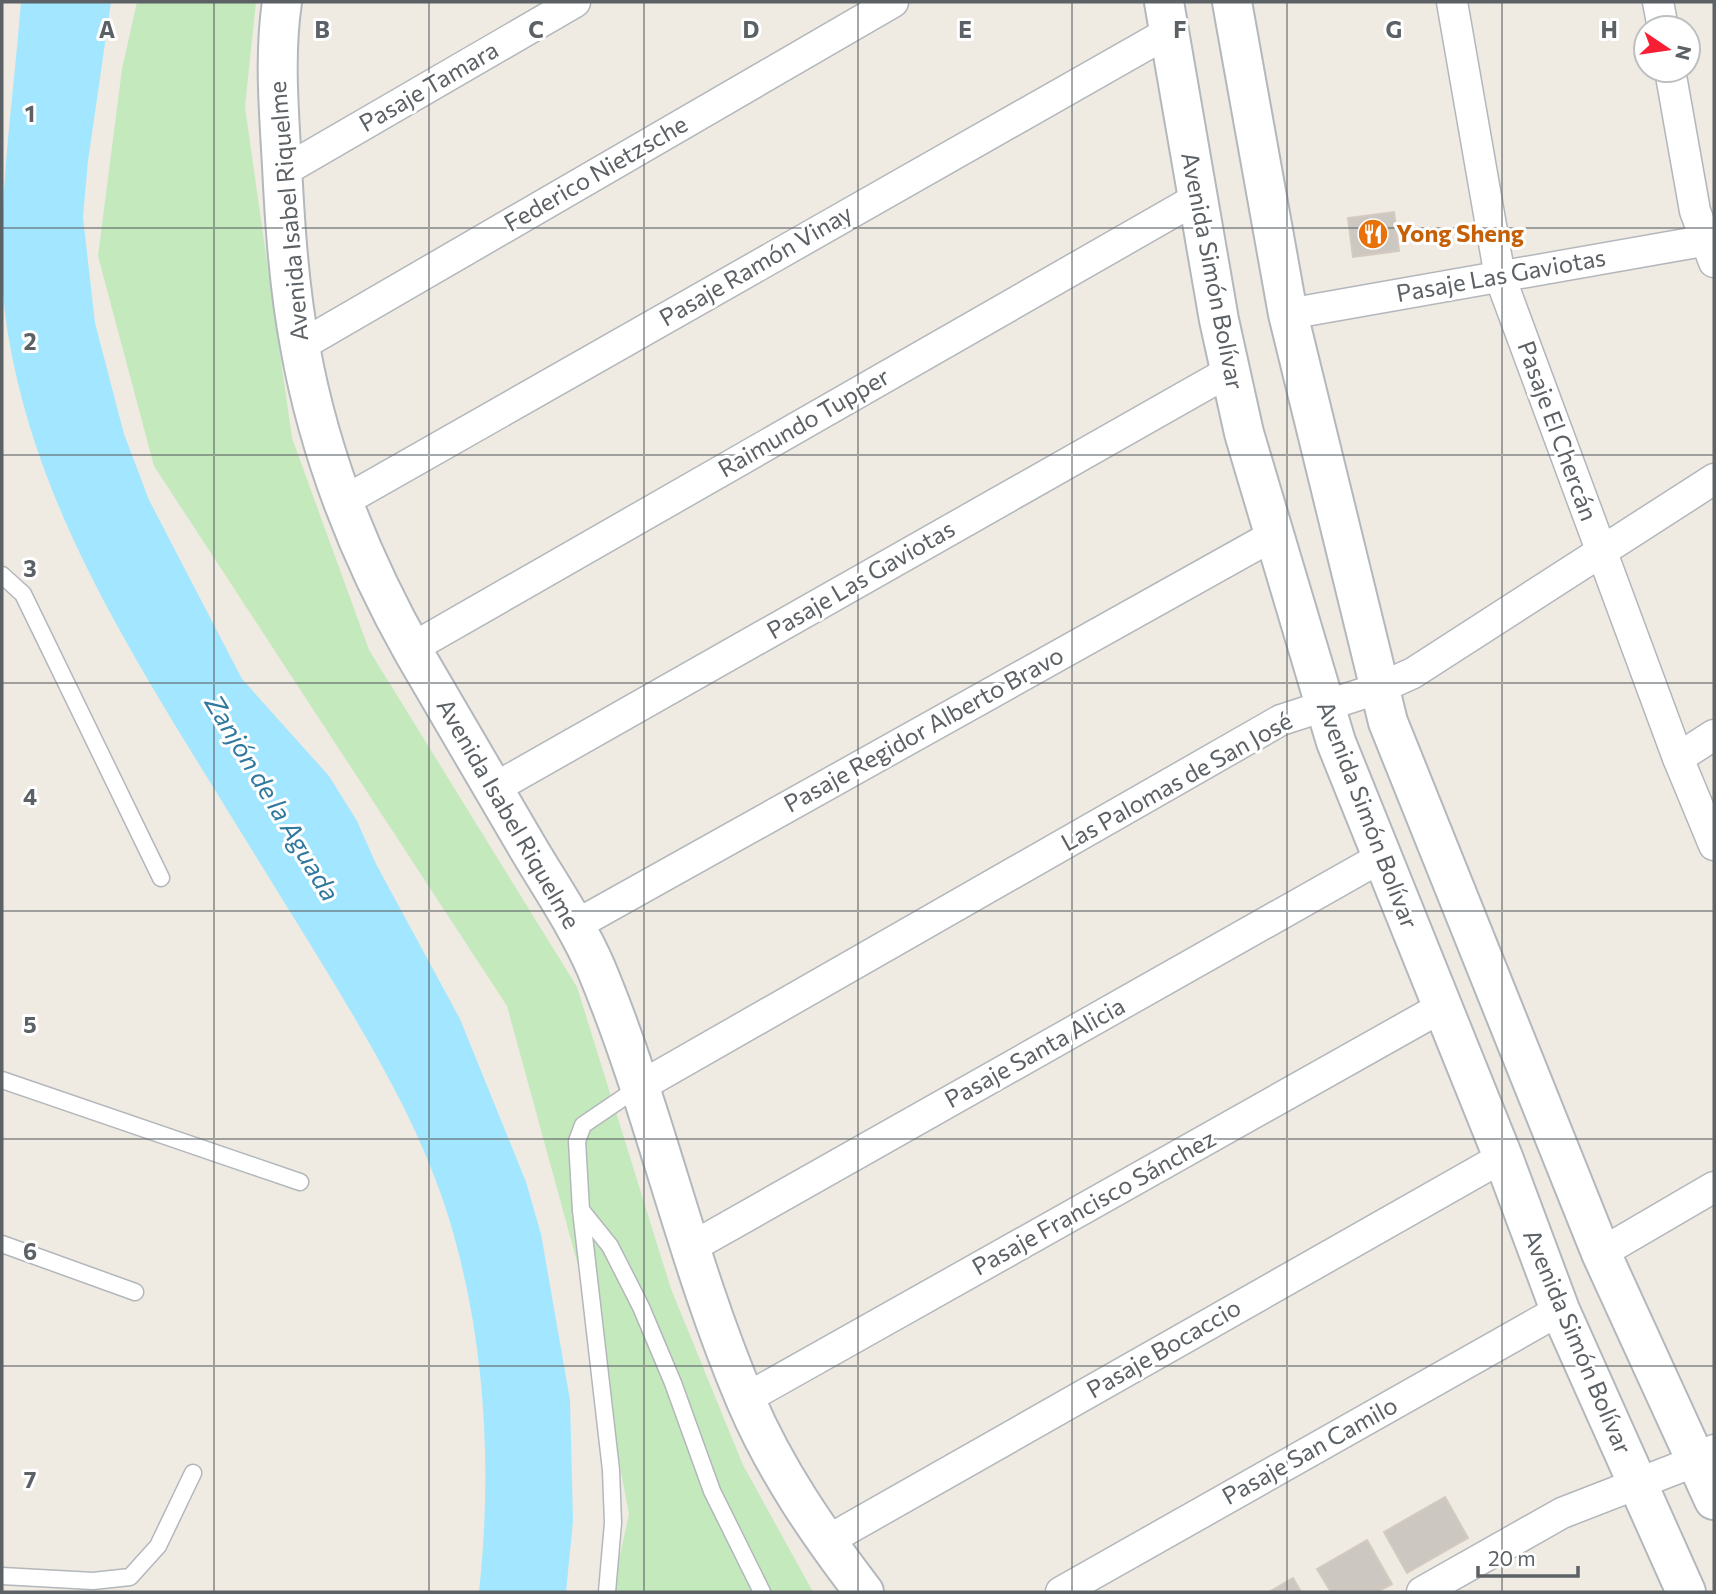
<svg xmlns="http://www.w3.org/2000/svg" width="1716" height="1594" viewBox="0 0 1716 1594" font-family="Commissioner,sans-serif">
<rect width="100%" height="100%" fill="#efeae2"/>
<path fill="#c4e9bc" d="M137,2H256L245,107L292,438L369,650L577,987L671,1289L743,1465L813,1592H612L629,1514L590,1309L507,1006L154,466L98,256L122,69Z"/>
<path fill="#a2e7ff" d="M21,2H111L88,161L83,217L95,323L124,434L149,500L242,679L329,776L357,821L376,864L460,1019L526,1182L541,1234L570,1400L573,1521L566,1592H479C493,1463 485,1327 444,1203C414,1114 363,1031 315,952C273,884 231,816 189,748C130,651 71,552 35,443C18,390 4,331 2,275C0,185 14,92 21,2Z"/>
<g fill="#ccc7c1" stroke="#d4cac0" stroke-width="2">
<path d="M1394,212L1399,251L1353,257L1348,218Z"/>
<path d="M1445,1497L1468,1538L1407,1573L1384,1532Z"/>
<path d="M1367,1540L1392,1584L1377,1592H1331L1317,1569Z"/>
<path d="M1293,1578L1301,1592H1269Z"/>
</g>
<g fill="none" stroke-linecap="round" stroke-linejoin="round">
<g stroke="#b3b7bb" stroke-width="19">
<g id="lane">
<path d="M2,575L23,594L161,878"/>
<path d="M2,1080L300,1182"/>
<path d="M581,1210L610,1246L641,1307L673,1383L712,1491L762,1592"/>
<path d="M2,1244L135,1292"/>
<path d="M2,1576L93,1581L130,1577L158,1546L193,1473"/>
<path d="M607,1592L613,1523L611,1470L581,1210L577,1141L583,1125L639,1087"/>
</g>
</g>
<g stroke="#b3b7bb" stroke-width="33">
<g id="street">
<path d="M1452,2L1500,277L1678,758L1714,845"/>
<path d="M1658,2L1663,28"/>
<path d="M1670,70L1695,211L1714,262"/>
<path d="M282,172L575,2"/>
<path d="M1288,314L1714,239"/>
<path d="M300,346L893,2"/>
<path d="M344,501L1169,32"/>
<path d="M412,648L1196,199"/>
<path d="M1678,758L1714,735"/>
<path d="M493,789L1230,371"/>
<path d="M574,926L1274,535"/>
<path d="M639,1087L1281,720L1380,688L1413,673L1714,479"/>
<path d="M690,1248L1380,858"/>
<path d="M1601,1253L1714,1187"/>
<path d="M745,1399L1442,1007"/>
<path d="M825,1542L1503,1157"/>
<path d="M1061,1592L1560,1310"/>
<path d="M1422,1592L1562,1513L1696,1461L1714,1450"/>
</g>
</g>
<g stroke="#b2b8bc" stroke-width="42">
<g id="secondary">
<path d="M282,2C274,56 279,111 282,166C285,226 289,287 300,346C319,453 361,559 414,653C452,718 490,783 528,848C551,887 578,926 596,968C655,1109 686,1261 746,1401C776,1471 818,1532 864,1592"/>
<path d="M1164,2L1219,320L1244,433L1336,742L1503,1157L1560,1310L1686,1592"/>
<path d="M1232,2L1288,314L1388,722L1601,1253L1714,1500"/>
</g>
</g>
<use href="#lane" stroke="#fff" stroke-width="16"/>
<use href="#street" stroke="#fff" stroke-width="30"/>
<use href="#secondary" stroke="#fff" stroke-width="38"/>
</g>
<path fill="none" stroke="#5b6165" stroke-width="2" stroke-opacity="0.55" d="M214,2V1592M429,2V1592M644,2V1592M858,2V1592M1072,2V1592M1287,2V1592M1502,2V1592M2,228H1714M2,455H1714M2,683H1714M2,911H1714M2,1139H1714M2,1366H1714"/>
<defs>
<g id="restaurant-disc" transform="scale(1.575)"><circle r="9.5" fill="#e8710a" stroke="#fff"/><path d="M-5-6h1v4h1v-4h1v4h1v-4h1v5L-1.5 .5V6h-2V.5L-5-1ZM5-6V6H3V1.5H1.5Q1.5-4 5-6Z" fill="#fff"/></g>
</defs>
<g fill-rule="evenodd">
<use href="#restaurant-disc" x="1373" y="234"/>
</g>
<g text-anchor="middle" stroke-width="6" stroke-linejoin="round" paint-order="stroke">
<g font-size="24" fill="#5b6165" stroke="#fff">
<text transform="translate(429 87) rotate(-30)" y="8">Pasaje Tamara</text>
<text transform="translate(596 174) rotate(-30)" y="8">Federico Nietzsche</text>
<text transform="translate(289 211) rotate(-95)" y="8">Avenida Isabel Riquelme</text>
<text transform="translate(756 266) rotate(-30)" y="8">Pasaje Ramón Vinay</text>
<text transform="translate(1212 271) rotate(79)" y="8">Avenida Simón Bolívar</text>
<text transform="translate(1501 276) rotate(-10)" y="8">Pasaje Las Gaviotas</text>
<text transform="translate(804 423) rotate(-30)" y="8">Raimundo Tupper</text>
<text transform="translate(1557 431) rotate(70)" y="8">Pasaje El Chercán</text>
<text transform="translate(861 580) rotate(-30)" y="8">Pasaje Las Gaviotas</text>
<text transform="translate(924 730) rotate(-29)" y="8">Pasaje Regidor Alberto Bravo</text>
<text transform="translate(1177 782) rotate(-29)" y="8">Las Palomas de San José</text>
<text transform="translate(508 814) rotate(60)" y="8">Avenida Isabel Riquelme</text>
<text transform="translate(1367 815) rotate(69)" y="8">Avenida Simón Bolívar</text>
<text transform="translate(1035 1053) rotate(-29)" y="8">Pasaje Santa Alicia</text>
<text transform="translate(1094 1203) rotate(-29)" y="8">Pasaje Francisco Sánchez</text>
<text transform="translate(1577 1342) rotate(67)" y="8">Avenida Simón Bolívar</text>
<text transform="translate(1164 1349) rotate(-30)" y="8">Pasaje Bocaccio</text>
<text transform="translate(1310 1451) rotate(-29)" y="8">Pasaje San Camilo</text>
</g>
<g font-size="24" font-weight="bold" fill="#c56008" stroke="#fff" text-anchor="start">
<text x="1396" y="242">Yong Sheng</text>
</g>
<g font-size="26" font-style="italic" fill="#30789e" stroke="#fff">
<text transform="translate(272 798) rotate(59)" y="9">Zanjón de la Aguada</text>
</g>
</g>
<g font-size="23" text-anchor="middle" font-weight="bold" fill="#5b6165" stroke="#fff" stroke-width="6" stroke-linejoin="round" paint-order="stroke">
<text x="107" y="38">A</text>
<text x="322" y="38">B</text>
<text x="536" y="38">C</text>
<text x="751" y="38">D</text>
<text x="965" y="38">E</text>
<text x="1180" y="38">F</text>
<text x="1394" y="38">G</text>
<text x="1609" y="38">H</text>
<text x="30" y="122">1</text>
<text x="30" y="350">2</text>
<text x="30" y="577">3</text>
<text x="30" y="805">4</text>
<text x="30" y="1033">5</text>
<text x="30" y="1260">6</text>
<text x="30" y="1488">7</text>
</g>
<rect width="1716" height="1594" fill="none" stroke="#5b6165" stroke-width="7"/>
<g transform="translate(1667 49) rotate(103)"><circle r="33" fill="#ffffff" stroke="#bdc0c1" stroke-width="2"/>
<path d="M0-5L12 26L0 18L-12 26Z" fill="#f81f34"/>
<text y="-10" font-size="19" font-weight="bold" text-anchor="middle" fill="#5b6165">N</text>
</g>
<path d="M1478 1566v10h100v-10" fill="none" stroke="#5b6165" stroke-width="3.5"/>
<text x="1488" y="1566" font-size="21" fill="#5b6165" stroke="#ffffff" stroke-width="5" paint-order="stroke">20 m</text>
</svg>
